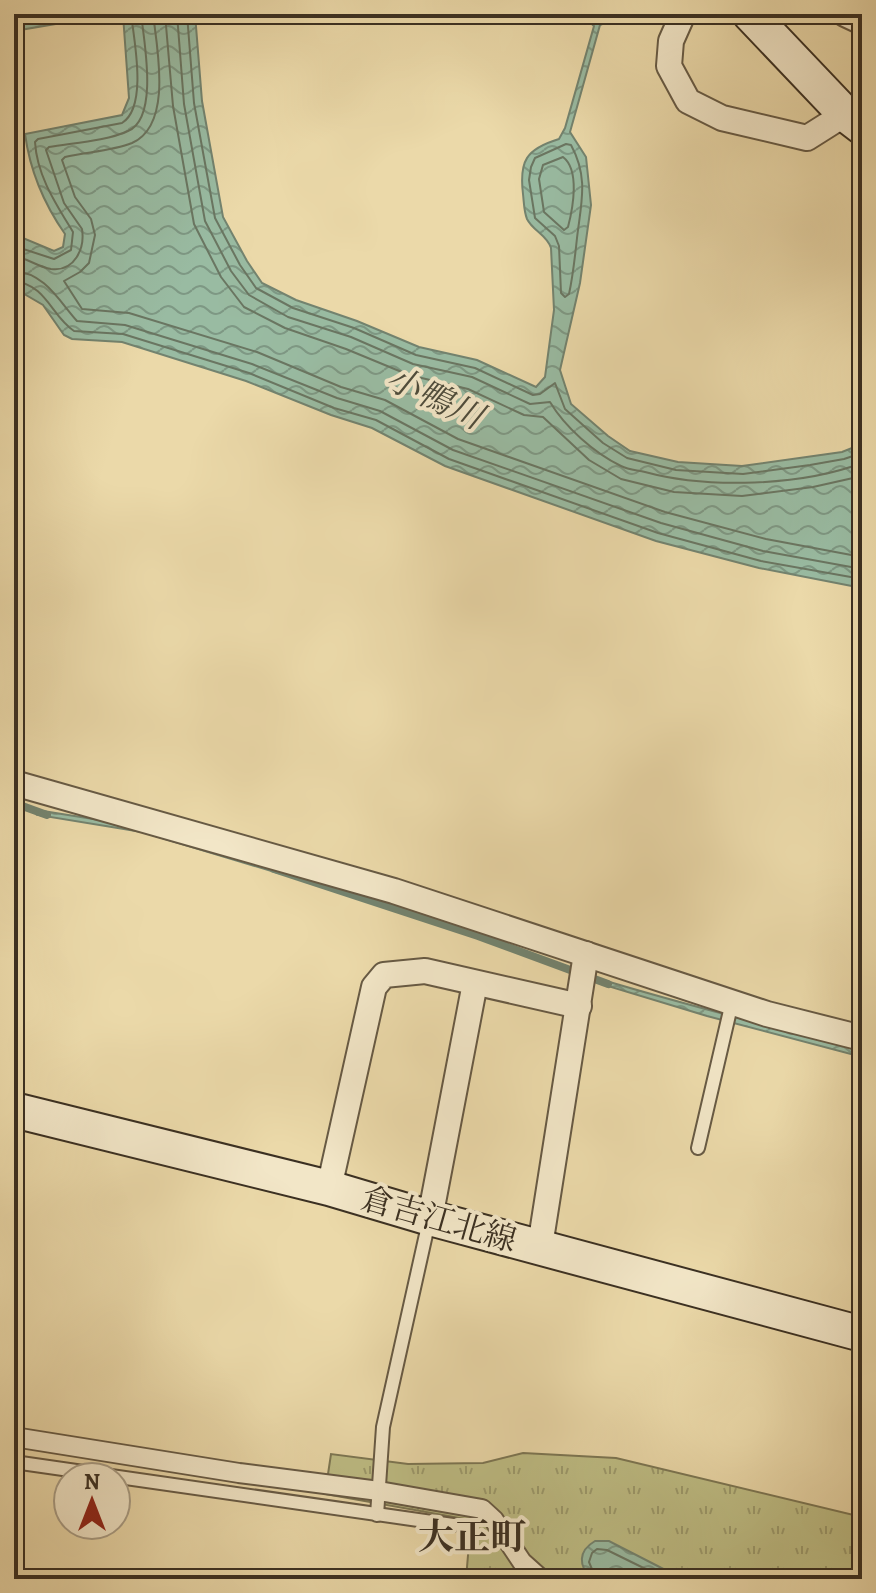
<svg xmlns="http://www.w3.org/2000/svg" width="876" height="1593" viewBox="0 0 876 1593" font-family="Alegreya,'Noto Serif JP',serif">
<defs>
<pattern id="grass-tufts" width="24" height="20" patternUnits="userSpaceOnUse" patternTransform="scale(2)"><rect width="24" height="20" fill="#bebd84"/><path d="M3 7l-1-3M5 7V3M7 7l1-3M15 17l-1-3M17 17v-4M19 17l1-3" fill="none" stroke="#9c9a6c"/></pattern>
<pattern id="water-waves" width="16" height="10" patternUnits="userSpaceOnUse" patternTransform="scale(2)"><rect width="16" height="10" fill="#99bba2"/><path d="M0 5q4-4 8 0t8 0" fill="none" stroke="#7e9884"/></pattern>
</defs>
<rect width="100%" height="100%" fill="#ebd9a9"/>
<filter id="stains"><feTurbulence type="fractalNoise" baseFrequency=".0025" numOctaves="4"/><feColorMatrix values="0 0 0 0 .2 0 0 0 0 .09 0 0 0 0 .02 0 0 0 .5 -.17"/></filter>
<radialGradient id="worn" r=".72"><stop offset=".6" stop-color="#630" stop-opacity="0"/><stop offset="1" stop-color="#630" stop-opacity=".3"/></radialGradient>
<path fill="url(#grass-tufts)" stroke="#7c7653" stroke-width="2" d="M523,1453L616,1458L862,1517V1579H466L471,1520L325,1494L331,1454L408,1464L483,1463Z"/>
<g fill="url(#water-waves)" stroke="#73836f" stroke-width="2">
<path d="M14,14H195L202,101L223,217L247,261L262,283L296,300L357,321L419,347L477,360L536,387L545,377L554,310L551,248C547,235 533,231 527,219C524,212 524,203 523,194C519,161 526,149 559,139L565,128L594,26L585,18L569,14H642L640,22L613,19L600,25L570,132L586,157L591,205L580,283L560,370L571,404L608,436L630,451L678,462L742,466L842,452L862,444V588L759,568L656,541L445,466L372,428L331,415L246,381L122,342L72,339L64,335L43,305L14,288V238H23L54,251L63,247L65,234C44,204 30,171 25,134L122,115L129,98L123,15L115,14L14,31Z"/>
<path d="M43,811L112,822L279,869L278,873L142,832L38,815Z"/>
<path d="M603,980C689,1006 775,1027 862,1051V1057L707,1016L601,984Z"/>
<path d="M595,1541H609L683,1579H592C578,1566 578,1551 595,1541Z"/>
</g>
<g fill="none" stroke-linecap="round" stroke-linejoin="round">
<g stroke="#6a7662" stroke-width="2">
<path d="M153,14C157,48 173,125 132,143C112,151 86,152 65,157L62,160L75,197L91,219L95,235L89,263L80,272L64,281L82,309L129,313L257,352L341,387L385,400L458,439L665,512L766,539L862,557"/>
<path d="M165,14L173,106L194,224L221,277L244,307L285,328L346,349L409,375L468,389L524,415L543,417L589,460L621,479L674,492L742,496L813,487L862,476"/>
<path d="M177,14L184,104L205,221L231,271L249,295L288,317L351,337L413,364L472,377L530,404L550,402C565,427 594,453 621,466C629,470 637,470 645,472C708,489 801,486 862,463"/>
<path d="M187,14L194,103L215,218L240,265L256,288L293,308L354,328L416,355L475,368L533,395L540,394L555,383L565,409L603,443L627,458L676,470L743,474L810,465L844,459L862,453"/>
<path d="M566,144L571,145C589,178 581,203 577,238C575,257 573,276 569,294L565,297L561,293L559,246L555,236L535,218L529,180L531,167L535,158Z"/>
<path d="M563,157C580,170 573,208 568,227L564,230L544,212L539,179L543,165Z"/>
<path d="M14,246L54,259L71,250L73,232C56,204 37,176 35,142L38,139L122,123C148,107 134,40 131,14"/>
<path d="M14,256C27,258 38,267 51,269C75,272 85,248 82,229L64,203L46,150L49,147C72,143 107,141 128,131C159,118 144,41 141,14"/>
<path d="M14,271C45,273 59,301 77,321L125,325L252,364L337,398L380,411L453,450L661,523L763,551L862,569"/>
<path d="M14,281C47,285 51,316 74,331L123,334L249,373L334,408L376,420L449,459L658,533L761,561L862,579"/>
<path d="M596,1579L589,1562L592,1553L597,1549L607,1550L666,1579"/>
</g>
<g stroke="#73836f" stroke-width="8">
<path d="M14,803L47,815"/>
<path d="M274,869L478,936L608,984"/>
<path d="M100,1579L114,1572L122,1573"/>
</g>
<g stroke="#675a44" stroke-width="16">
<g id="service">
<path d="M698,1148L732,1002"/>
<path d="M14,1462L453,1525"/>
<path d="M377,1515L383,1427L429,1221"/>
</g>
</g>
<g stroke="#675a44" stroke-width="22">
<path id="pedestrian" d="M14,1437L239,1473L379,1491L482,1509L494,1520L522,1562L541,1579"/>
</g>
<g stroke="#675a44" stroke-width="28">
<g id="minor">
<path d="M683,14L671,41L669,66L688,101L722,118L807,138L845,114"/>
<path d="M845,14L862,22"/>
<path d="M14,783L394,891L767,1014L862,1038"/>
<path d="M329,1188L374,987L384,975L425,971L579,1006"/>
<path d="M430,1218L475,983"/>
<path d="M540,1246L586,954"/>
</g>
</g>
<g stroke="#3b3022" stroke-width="38">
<g id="secondary">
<path d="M750,14L845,114L862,127"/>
<path d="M14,1110L329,1188L430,1218L862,1334"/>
</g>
</g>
<use href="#service" stroke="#f2e6c7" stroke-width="12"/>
<use href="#pedestrian" stroke="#f2e6c7" stroke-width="18"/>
<use href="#minor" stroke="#f2e6c7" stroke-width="24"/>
<use href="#secondary" stroke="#f2e6c7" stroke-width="34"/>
</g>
<g text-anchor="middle" stroke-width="8" stroke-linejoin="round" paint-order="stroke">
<g font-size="32" fill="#3b3022" stroke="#f2e6c7">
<text transform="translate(439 1219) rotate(16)" y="11">倉吉江北線</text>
</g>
<g font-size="34" font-style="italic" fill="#4e4c3c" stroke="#f2e6c7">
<text transform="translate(435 397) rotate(25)" y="12">小鴨川</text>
</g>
<g font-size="36" font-weight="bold" fill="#3b3022" stroke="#f2e6c7">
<text x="472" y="1549">大正町</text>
</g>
</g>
<rect width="876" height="1593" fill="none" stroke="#ebd9a9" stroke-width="48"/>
<rect x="16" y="16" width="844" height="1561" fill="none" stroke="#3b3022" stroke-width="4"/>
<rect x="24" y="24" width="828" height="1545" fill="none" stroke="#3b3022" stroke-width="2"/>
<g transform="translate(92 1501)"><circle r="38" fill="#f2e6c7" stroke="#a99d85" stroke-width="2"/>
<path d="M0-6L14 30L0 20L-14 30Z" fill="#8f2418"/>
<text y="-12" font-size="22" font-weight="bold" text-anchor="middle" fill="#3b3022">N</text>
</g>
<rect width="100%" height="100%" filter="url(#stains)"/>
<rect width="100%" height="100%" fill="url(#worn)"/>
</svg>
